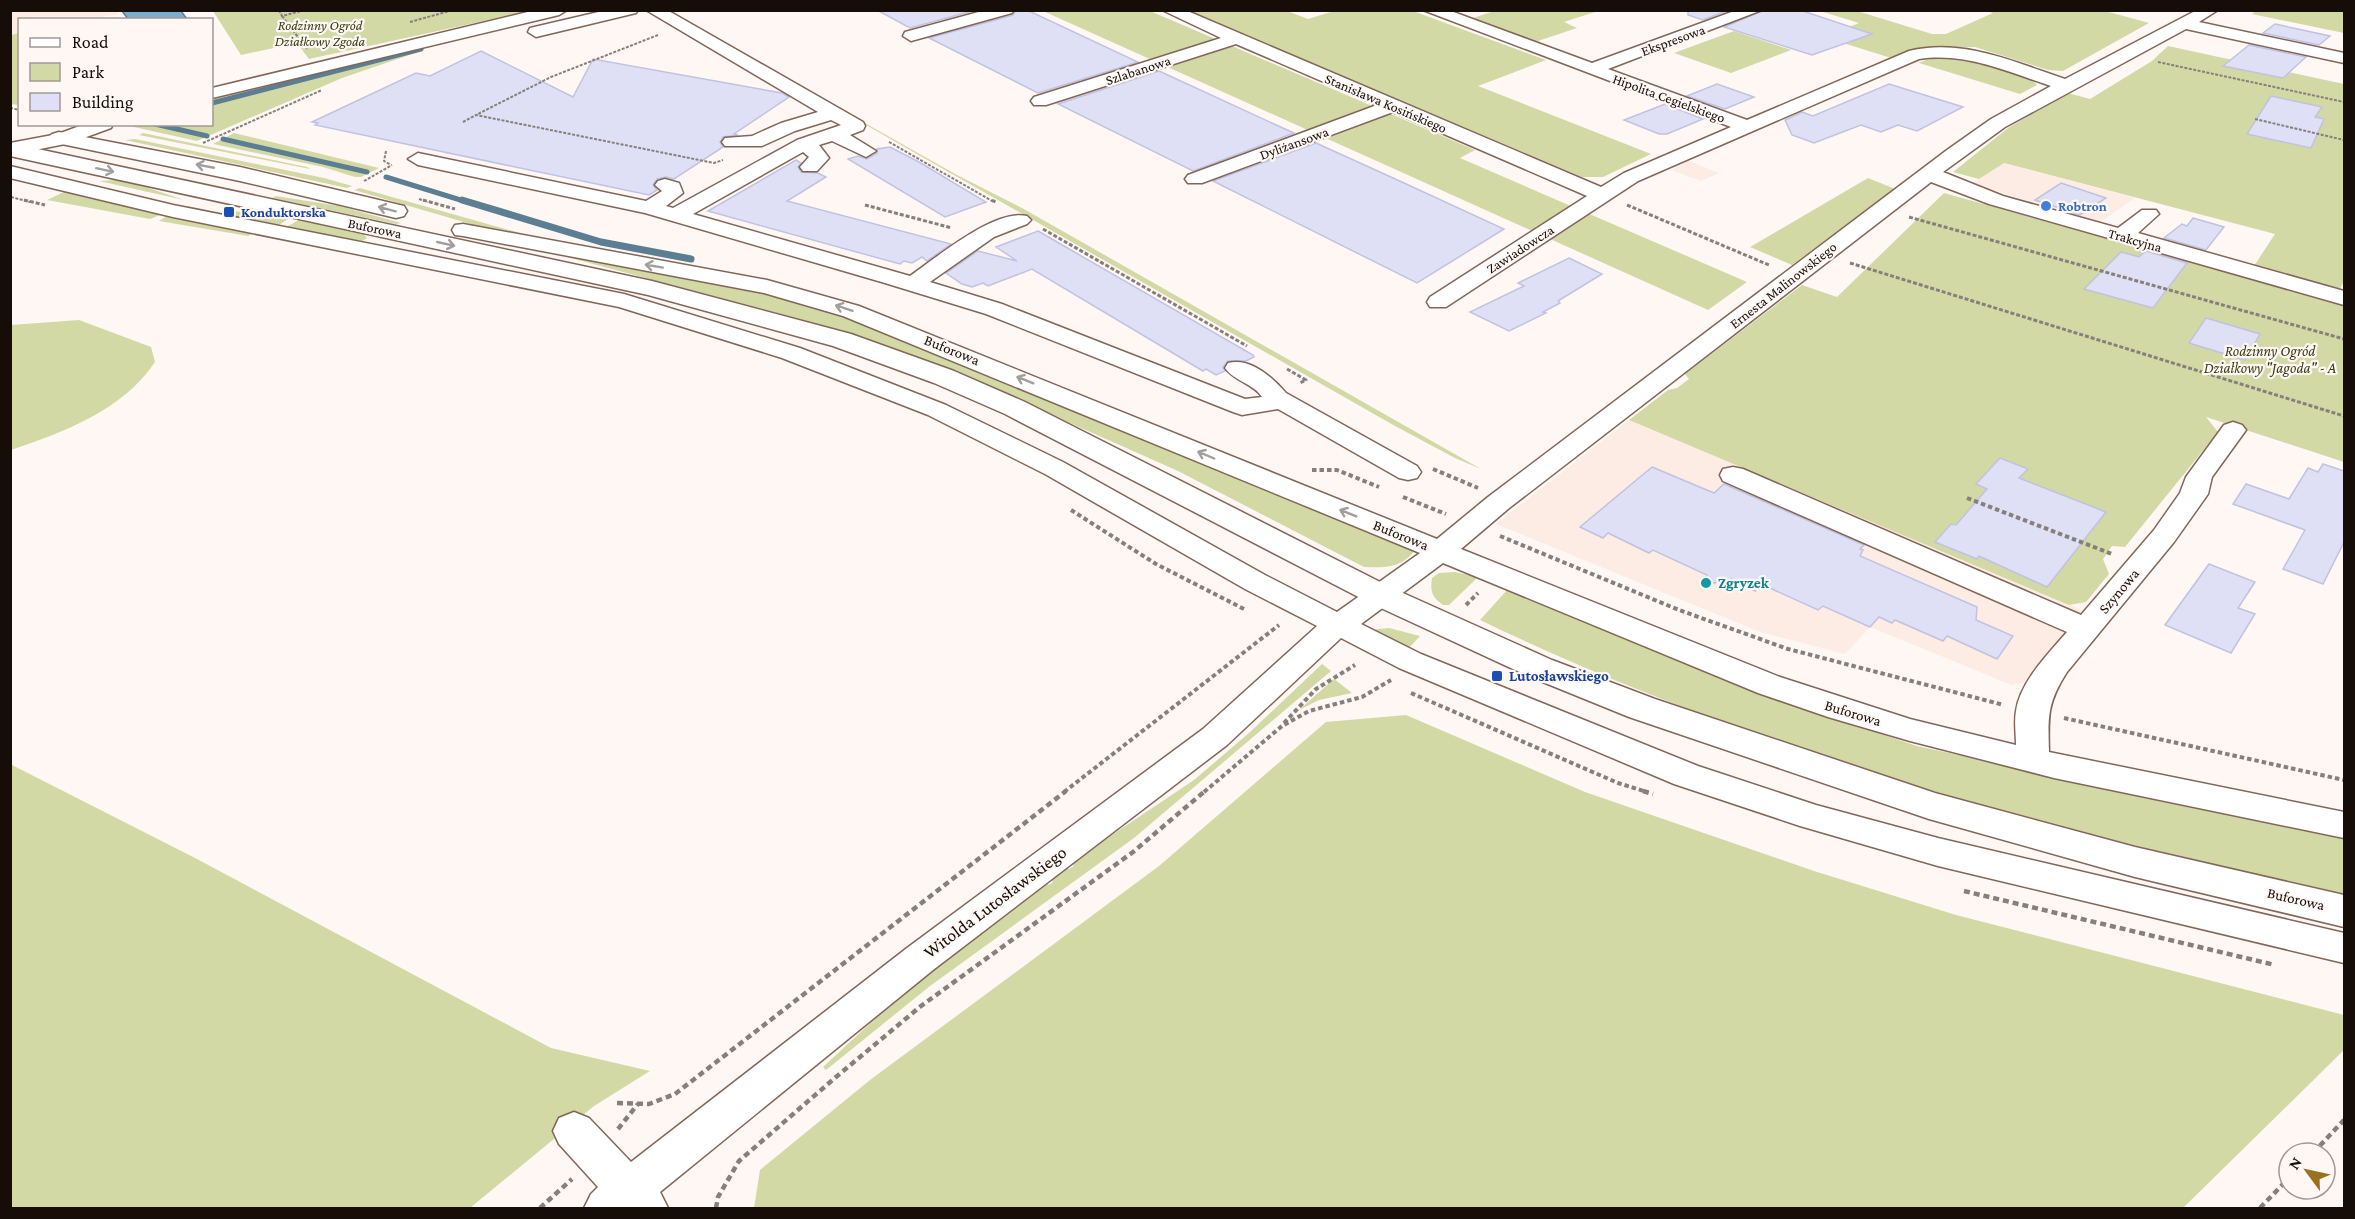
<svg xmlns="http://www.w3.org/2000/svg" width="2355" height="1219" viewBox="0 0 2355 1219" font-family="'Crimson Pro',serif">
<rect width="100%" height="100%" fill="#fef7f4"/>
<g fill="#fcece4">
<path d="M116,10L119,14L91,19L20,20L19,33L11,35V11Z"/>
<path d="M1689,161L1719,173L1701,181L1671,170Z"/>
<path d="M2004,163L2135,198L2097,224L1972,183Z"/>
<path d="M1629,420L2082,610L2029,681L2012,685L1870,627L1845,654L1760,632L1496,524Z"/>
</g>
<g fill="#d2d9a5">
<path d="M1497,10H1596L1598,11L1564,22L1577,28L1535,42L1473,18Z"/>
<path d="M2257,10L2344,11V33L2252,14Z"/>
<path d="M213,11H529L309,59L297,43L241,55Z"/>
<path d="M666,11L957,175L1022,208L1481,469L1455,458L1395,426Z"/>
<path d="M1043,11H1150L1475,150L1460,158L1747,282L1708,310Z"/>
<path d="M1188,11H1287L1308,19L1334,11H1413L1546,60L1478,86L1651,154L1603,177H1582Z"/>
<path d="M1820,11H1857L1932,34H1946L1993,13L1985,11H2105L2149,23L2063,71L2048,70L1975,47L1920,48L1891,58L1824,37L1859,23Z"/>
<path d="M1734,31L1791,50L1731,73L1674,53Z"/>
<path d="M19,33H20L19,105L10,104L11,35Z"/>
<path d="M418,46L424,50L342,78L197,141L125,125L212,124V98Z"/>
<path d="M2168,46L2344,84V281L2338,293L2252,269L2275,234L2004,163L1979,179L1953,172L2008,128L2068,93L2090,99L2152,61Z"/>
<path d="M1930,58C1956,59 2021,64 2037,85L2020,94L1919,63Z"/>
<path d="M143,133L307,167L310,169L139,135Z"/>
<path d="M234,133L379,168L361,177H355L323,167L213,144Z"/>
<path d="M135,139L324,178L352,186L347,188L125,140Z"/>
<path d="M1868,178L1895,189L1792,265L1750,247Z"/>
<path d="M116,180L134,183L184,200L99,181Z"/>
<path d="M360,188L538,238L488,229L354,190Z"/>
<path d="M66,191L160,215L150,219L47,200Z"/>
<path d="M1944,193L2344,304V462L2206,417L2218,432L2125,547L2112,546L2103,559L2109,574L2086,602L2069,605L1629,420L1668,390L1677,388L1689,379L1685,374L1802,285L1837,297Z"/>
<path d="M276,196L339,206L401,223L396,224L272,198Z"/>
<path d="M188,206L228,215L234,211L290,218L277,226L186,207Z"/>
<path d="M167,216L254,233L248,236L159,221Z"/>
<path d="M299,220L364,234L367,238L362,241L286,227Z"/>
<path d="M570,255L753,288L817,304L1415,550C1402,568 1384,568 1364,567L1178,471L951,370L800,319L567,257Z"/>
<path d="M79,320L151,347L155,362C123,410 64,432 11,450V325Z"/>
<path d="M1455,572L1478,577L1449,605H1443C1432,597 1430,592 1432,578L1439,573Z"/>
<path d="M1508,589L1736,685L1917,746L2344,839V895C2051,830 1751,751 1480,620Z"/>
<path d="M1389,628L1420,636L1408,649L1369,630Z"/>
<path d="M1322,664L1331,671L1134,838L930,986L826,1070L823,1067L906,990L1045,882L1049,885L1053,882L1050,878L1065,867L1069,869L1074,866L1070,863L1194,780L1249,733Z"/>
<path d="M1334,679L1352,693L1319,700L1299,710Z"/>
<path d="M1406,715L1585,792L1814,871L1956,915L2344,1015V1050L2183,1208H754L760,1170L870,1080L1159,866L1326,722Z"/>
<path d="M10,764L197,859L551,1048L650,1071L594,1106L470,1208H11Z"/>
</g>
<path fill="#7aaecf" stroke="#5c7e93" stroke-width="1.5" d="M122,11H181L187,19H128Z"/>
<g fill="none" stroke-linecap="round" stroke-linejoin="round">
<g stroke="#5c7e93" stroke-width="5">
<path d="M212,103L421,49"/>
<path d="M155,124L207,136"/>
<path d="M223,139L367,172"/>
<path d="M386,177L467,202"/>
</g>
<path stroke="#5c7e93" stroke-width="7" d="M462,200L601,242L691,259"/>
</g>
<g fill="#dfe0f6" stroke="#c1c2e0" stroke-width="1.5">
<path d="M877,10H976L910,28Z"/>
<path d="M1016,10H1027L1138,62L1038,93L929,38L1013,15Z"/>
<path d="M1688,10H1729L1703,20L1688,15Z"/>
<path d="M1764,10H1800L1872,34L1812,55L1724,27Z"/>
<path d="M2275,24L2330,36L2319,45L2263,33Z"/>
<path d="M2249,45L2306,57L2283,78L2223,66Z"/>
<path d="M481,51L573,97L593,59L782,93L789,97L734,134L738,135L723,137L720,142L723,147L674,179L666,177L657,179L653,185L657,190L649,195L315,125L318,123L312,122L416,73L430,76Z"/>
<path d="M1159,71L1285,129L1294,133L1193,171L1058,104Z"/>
<path d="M1717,84L1754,97L1725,109L1687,96Z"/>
<path d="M1889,84L1963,107L1917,131L1898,125L1881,132L1861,125L1814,143L1792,135L1785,120L1802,112L1813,116Z"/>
<path d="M2271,96L2322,107L2315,117L2324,119L2311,148L2247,134Z"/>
<path d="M1665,104L1703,119L1667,134H1659L1624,120Z"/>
<path d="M1316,143L1404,183L1504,229L1417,283L1213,181Z"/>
<path d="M890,147L919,162L986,202L945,217L848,159L858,156L867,159L877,153V149Z"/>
<path d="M796,160L801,163L798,167L801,172L818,173L826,177L787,201L951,244L927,261L922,257L912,263L904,261L900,264L708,211Z"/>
<path d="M2061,183L2106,198L2080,215L2035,200Z"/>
<path d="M2193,218L2224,227L2206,250L2164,238L2182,224L2187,226Z"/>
<path d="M1038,231L1253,355L1254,357L1246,361H1228L1223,367L1225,371L1216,375L1206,369L1203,371L1032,269L988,286L983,283L972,287L962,284L946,273L978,251L1017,261L996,247Z"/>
<path d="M2146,251L2187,263L2153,308L2084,289L2121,252L2139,257Z"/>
<path d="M1569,258L1602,274L1558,301L1560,303L1543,312L1546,313L1509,331L1470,312L1524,286L1518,283Z"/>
<path d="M2206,318L2260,334L2245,360L2189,343Z"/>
<path d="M2000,458L2028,469L2019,478L2106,512L2047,587L1979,556L1977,559L1935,542L1951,524L1956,525L1987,489L1976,484Z"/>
<path d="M2323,464L2344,471V542L2323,584L2283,569L2305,530L2233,504L2246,484L2289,499L2308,468L2318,472Z"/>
<path d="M1652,467L1714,493L1724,484L1864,545L1860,549L1863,550L1860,556L1977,607L1976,620L2013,636L1997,659L1947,636L1943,641L1895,620L1892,623L1879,617L1870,627L1823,606L1818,610L1761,584L1755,591L1731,579L1709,584L1707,575L1653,550L1649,553L1608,533L1603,538L1580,527Z"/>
<path d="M2209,564L2255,582L2238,608L2255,614L2231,653L2165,625Z"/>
</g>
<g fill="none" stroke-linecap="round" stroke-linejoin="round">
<g stroke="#826658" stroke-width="3">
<g id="minor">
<path d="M536,10H567L559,15L212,98V88Z"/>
<path d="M607,10H638L636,13L536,37L528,32L530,28Z"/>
<path d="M646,10H667L863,122L865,126L863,130L850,135L876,151L866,157L832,141L819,145L829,158L817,171H803L800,167L809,157L803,152L693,214L910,276C936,258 995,208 1027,216L1031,220L1027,224L994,237L930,282L1002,304L1245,399L1262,397C1254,384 1234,381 1225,368L1228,363C1250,357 1272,377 1286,393L1417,466L1421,472L1417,478L1408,480L1399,478L1278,409L1242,415L1233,412L986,314L885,283L645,213L418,165L408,159L418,153L646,201L662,191L655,185L658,181L665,179L679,183L683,193L666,206L673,208L797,140L841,125L831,120L795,131L762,146H725L722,142L725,138L752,136L781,123L818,112Z"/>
<path d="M986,10H1014L1012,13L911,41L903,36L905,32Z"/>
<path d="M1162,10H1185L1601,187L1624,173L1731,127L1423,10H1448L1592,63L1737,10H1762L1608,69L1747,120L1909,51C1963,38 2014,62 2065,79L2197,10H2218L2199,22L2344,53V63L2186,29L2005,127L1943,172L2003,196L2118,228L2142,210H2156L2159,214L2138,233L2344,291V305L1989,204L1931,182L1508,509L1461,549L1780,677L1910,719L2016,745C2016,734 2014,722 2016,711C2020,682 2048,654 2067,632L1723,481L1720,475L1723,469L1733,467L1743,469L2081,615L2154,530L2180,493L2186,477L2224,425L2233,422L2242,425L2246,430L2212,477L2208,494L2174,542L2067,672C2047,703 2048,717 2049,752L2344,812V838L2054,778L1910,741L1828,717L1758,693L1443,563L1361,624L1421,654L1698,766L1816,805L1938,838L2344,933V963L1938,866L1800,826L1674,784L1399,668L1341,638L1227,745L933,970L660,1192L668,1208H584L591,1194L598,1187L559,1144L553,1131L559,1118L574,1112L589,1118L631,1162L907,948L1203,729L1317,626L1245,589L1045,474L928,415L782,358L619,307L173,217L10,178V166L173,205L624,294L800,348L946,405L1063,462L1265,575L1337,612L1420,553L843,316L764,293L463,236L455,235L452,230L455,225L463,224L767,280L859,306L1437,539L1488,497L1947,150L1991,119L2051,86C2008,72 1966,52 1919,59L1638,181L1446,307H1430L1427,302L1430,297L1587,196L1393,112L1202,183H1188L1185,179L1188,175L1377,105L1236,44L1046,105H1034L1031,101L1034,97L1221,38Z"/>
<path d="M85,124H113L111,128L70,143L10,155V143L58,134Z"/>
</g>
</g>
<g stroke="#826658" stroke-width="3">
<g id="major">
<path d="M59,132L240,167L404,206L407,211L404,216L396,218L240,181L52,142L48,138L52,134Z"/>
<path d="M10,143L652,281L851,334L954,371L1025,402L1394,589L1552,660L1655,699L1935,793L2135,847L2344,895V927L2135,877L1929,819L1629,717L1528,676L1370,603L1005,414L934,383L833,346L648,295L10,156Z"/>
</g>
</g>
<g stroke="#877f7b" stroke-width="2" stroke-dasharray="3 1.5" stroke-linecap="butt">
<path d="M279,10L282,16L305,10"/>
<path d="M282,16L307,49"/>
<path d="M410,22L453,10"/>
<path d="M658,35L551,77L476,115L714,163L723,160"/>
<path d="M2158,62L2344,102"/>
<path d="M10,108L20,110"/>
<path d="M2255,119L2344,140"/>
<path d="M463,122L476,115"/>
<path d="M889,142L994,202"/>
<path d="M203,143L322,90"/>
<path d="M386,151L384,161L391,165"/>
<path d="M364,181L392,165"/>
<path d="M11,197L30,202"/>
<path d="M419,199L428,202"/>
</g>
<g stroke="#877f7b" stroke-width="3" stroke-dasharray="4 2" stroke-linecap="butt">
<path d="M24,200L45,205"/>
<path d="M423,200L455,209"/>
<path d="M992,200L997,203"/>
<path d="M865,205L952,228"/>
<path d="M1627,205L1769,265"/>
<path d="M1909,217L2344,339"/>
<path d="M1043,229L1247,346"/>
<path d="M1850,263L2344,416"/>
<path d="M1287,369L1306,380L1300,383"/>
</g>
<g stroke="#877f7b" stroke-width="4" stroke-dasharray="4.5 3" stroke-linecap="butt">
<path d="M1433,469L1478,488"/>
<path d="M1312,470H1337L1379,487"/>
<path d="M1403,497L1446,514"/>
<path d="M1967,498L2112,554"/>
<path d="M1071,510L1156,564L1246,610"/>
<path d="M1500,536L1679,610L1788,649L2004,705"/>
<path d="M1466,605L1478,593"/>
<path d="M1411,693L1618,783L1647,792"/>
<path d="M2064,718L2344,780"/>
<path d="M1284,723L1316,689L1355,665"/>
<path d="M1064,792L1279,625"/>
<path d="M1204,792L1282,726L1309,711L1362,697L1391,680"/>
</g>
<g stroke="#877f7b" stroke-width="4.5" stroke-dasharray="6 4" stroke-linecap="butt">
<path d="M1643,791L1653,794"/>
<path d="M1964,891L2275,965"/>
<path d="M617,1103L649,1104L675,1094L1066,791"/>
<path d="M618,1129L638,1104"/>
<path d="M2313,1153L2344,1120"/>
<path d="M540,1208L572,1179"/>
<path d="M716,1208L718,1197L739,1161L836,1077L921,1006L1133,852L1205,791"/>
<path d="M2260,1208L2289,1178"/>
</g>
<use href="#minor" fill="#fff" fill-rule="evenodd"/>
<use href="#major" fill="#fff" fill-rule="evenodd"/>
</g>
<defs><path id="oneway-shaft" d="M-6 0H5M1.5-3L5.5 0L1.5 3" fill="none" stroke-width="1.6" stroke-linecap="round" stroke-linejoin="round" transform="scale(1.5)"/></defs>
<g stroke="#a29e9c">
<use href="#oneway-shaft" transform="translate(205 166) rotate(-169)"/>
<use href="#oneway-shaft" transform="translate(105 170) rotate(12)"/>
<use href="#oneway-shaft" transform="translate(387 209) rotate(-165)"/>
<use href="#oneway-shaft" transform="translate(446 244) rotate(13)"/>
<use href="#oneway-shaft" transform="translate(654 266) rotate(-170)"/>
<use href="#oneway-shaft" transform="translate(844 308) rotate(-162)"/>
<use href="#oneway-shaft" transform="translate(1025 380) rotate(-158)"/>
<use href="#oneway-shaft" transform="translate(1206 455) rotate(-157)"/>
<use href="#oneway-shaft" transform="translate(1348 513) rotate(-158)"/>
</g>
<circle fill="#3f7fe0" stroke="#fef7f4" stroke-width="2" cx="2046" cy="206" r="6"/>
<g fill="#1a4fb4" stroke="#fef7f4" stroke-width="2">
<rect x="223" y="206" width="12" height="12" rx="3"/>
<rect x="1491" y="670" width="12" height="12" rx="3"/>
</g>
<circle fill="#0f9aa8" stroke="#fef7f4" stroke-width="2" cx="1706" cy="583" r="6"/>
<g text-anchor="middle" stroke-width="4.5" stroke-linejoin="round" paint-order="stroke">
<g font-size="14" font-style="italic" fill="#3a3d13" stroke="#fef7f4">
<text x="320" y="30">Rodzinny Ogród<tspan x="320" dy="16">Działkowy Zgoda</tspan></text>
</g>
<g font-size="14" fill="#170d08" stroke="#fef7f4">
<text transform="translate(1673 40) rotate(-20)" y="5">Ekspresowa</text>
<text transform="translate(1138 70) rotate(-18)" y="5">Szlabanowa</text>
<text transform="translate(1669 98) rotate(20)" y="5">Hipolita Cegielskiego</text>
<text transform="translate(1386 103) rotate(23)" y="5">Stanisława Kosińskiego</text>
<text transform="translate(1294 143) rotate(-20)" y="5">Dyliżansowa</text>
<text transform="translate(375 228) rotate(12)" y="5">Buforowa</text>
<text transform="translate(2135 240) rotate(16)" y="5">Trakcyjna</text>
<text transform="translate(1520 249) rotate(-33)" y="5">Zawiadowcza</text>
<text transform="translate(1783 285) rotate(-38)" y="5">Ernesta Malinowskiego</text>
</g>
<g font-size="14" font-weight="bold" fill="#366cbe" stroke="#fef7f4" text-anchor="start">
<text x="2058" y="211">Robtron</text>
</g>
<g font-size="14" font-weight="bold" fill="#164399" stroke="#fef7f4" text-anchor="start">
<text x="241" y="217">Konduktorska</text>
</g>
<g font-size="15" fill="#170d08" stroke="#fef7f4">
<text transform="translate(952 350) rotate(22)" y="5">Buforowa</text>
<text transform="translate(1401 535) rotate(22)" y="5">Buforowa</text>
<text transform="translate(2119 591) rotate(-50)" y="5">Szynowa</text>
<text transform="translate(1853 713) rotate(17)" y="5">Buforowa</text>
<text transform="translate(2296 899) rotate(13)" y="5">Buforowa</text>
</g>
<g font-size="15" font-style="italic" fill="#3a3d13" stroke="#fef7f4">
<text x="2270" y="356">Rodzinny Ogród<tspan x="2270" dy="17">Działkowy "Jagoda" - A</tspan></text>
</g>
<g font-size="15" font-weight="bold" fill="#0d838f" stroke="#fef7f4" text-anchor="start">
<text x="1718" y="588">Zgryzek</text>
</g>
<g font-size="15" font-weight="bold" fill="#164399" stroke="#fef7f4" text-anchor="start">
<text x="1509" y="681">Lutosławskiego</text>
</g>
<g font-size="18" fill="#170d08" stroke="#fef7f4">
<text transform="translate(995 902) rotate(-37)" y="6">Witolda Lutosławskiego</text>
</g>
</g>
<rect width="2355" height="1219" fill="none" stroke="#170d08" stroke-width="24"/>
<rect x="18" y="18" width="195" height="108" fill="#fef7f4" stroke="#a29996" stroke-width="1.5"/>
<rect x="30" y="38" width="30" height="9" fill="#ffffff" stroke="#a29996" stroke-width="1.5"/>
<text x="72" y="48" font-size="18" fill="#170d08">Road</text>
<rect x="30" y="63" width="30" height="18" fill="#d2d9a5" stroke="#a29996" stroke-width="1.5"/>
<text x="72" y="78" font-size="18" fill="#170d08">Park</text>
<rect x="30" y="93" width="30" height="18" fill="#dfe0f6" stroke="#a29996" stroke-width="1.5"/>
<text x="72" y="108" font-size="18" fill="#170d08">Building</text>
<g transform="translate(2307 1171) rotate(303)"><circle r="28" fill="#fef7f4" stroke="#a29996" stroke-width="1.5"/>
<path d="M0-4.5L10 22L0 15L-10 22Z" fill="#9b711f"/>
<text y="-9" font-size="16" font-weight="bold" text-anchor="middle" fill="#170d08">N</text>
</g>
</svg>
